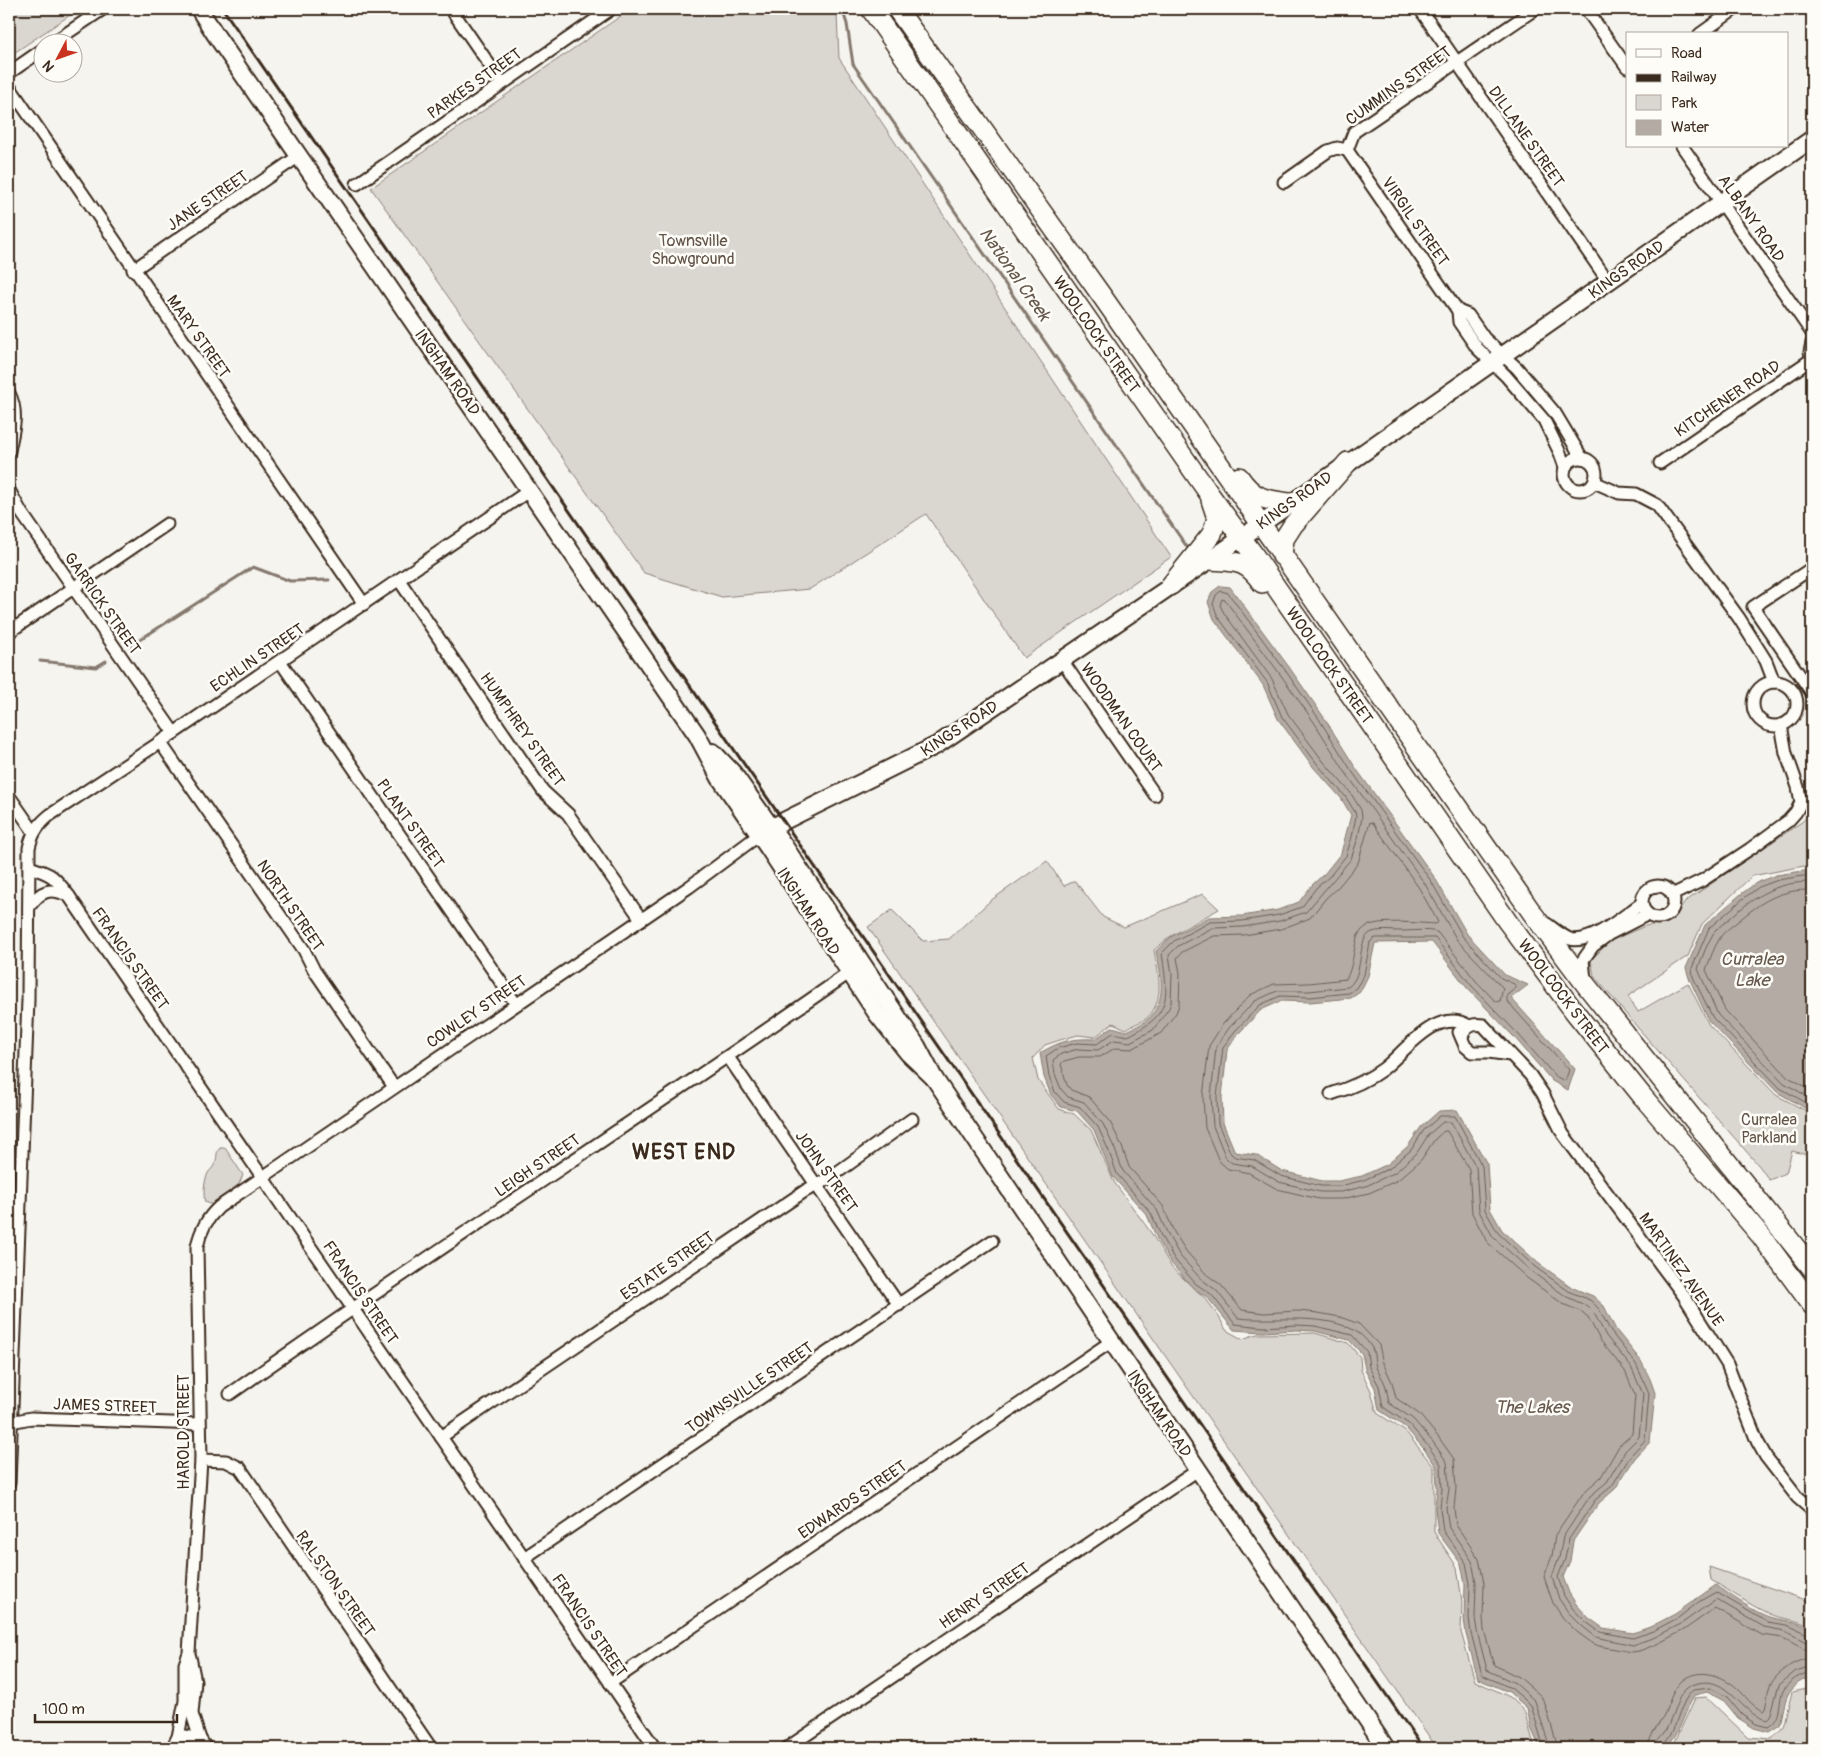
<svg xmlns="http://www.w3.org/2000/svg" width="1821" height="1757" viewBox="0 0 1821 1757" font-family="Pangolin,sans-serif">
<rect width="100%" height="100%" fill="#f5f4ee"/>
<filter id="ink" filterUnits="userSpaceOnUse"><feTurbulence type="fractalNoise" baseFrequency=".02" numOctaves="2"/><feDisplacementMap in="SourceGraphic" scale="10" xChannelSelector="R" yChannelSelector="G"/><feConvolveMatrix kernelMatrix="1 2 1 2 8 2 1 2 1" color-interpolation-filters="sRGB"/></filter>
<g filter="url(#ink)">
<g fill="#dad6d0" stroke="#8a8077">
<path d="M9,9H79L14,53L9,45Z"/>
<path d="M631,9H833L837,15L839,58L1171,557L1024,658L926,514L810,589L722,597L644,573L371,188Z"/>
<path d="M1812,804V866H1804L1752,876L1702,924L1688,956L1628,996L1638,1012L1688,983L1709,1025L1776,1095L1812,1114V1156L1792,1151L1786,1173L1769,1180L1760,1167L1631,1020L1594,976L1591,960L1610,941L1645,926L1667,923L1672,920L1686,901L1803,821L1808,815Z"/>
<path d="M1047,861L1064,886L1075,881L1103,917L1124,927L1203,894L1219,909L1171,936L1154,950C1158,972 1166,1000 1147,1018C1142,1022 1132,1025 1126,1029L1113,1023L1095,1037L1078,1035L1060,1040L1045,1045L1033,1058L1038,1080L1059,1109L1074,1114L1091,1130L1114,1182L1152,1234L1172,1268L1206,1299L1219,1317L1226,1330L1242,1339L1257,1334L1315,1333L1348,1343L1360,1357L1361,1370L1371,1391L1377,1413L1406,1432L1434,1467V1532L1457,1567L1462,1601L1461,1632L1475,1681L1510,1697L1524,1710L1535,1748H1437L868,927L892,910L923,941L949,939L990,901Z"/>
<path d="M220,1148H225L243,1175L239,1184L213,1205L205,1202C203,1193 204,1182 208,1173C210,1170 214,1167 215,1163C218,1158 215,1153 220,1148Z"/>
<path d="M1709,1567L1806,1600L1812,1610V1629C1800,1618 1782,1620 1769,1614C1748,1604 1730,1591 1711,1580Z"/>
<path d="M1812,1688V1748H1672L1695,1698L1706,1697L1748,1737L1772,1739L1783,1727L1792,1692Z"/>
</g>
<g fill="#b4aca4" stroke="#84786e">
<path d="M1220,586L1230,587L1289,667L1323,716L1355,767L1435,878L1467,934L1505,975L1528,985L1511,998L1575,1069L1568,1090L1552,1081L1514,1037L1467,988L1432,942L1375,943L1368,976L1360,992L1351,998L1310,1002L1281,1001L1261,1010L1238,1034L1227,1050L1222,1097L1223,1123L1235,1152L1256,1155L1282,1171L1322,1181H1339L1362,1176L1388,1164L1408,1146L1421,1127L1439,1111L1457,1110L1487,1164L1490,1209L1502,1230L1538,1263L1573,1288L1593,1296L1604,1306L1616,1330L1641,1361L1650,1379L1655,1393L1650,1442L1635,1458L1615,1489L1599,1503L1573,1541L1570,1561L1563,1577L1569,1593L1576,1604L1589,1618L1603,1628L1633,1633L1650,1627L1675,1614L1716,1585C1729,1594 1754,1612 1769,1617C1781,1621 1801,1620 1810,1630C1815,1636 1812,1667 1812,1676C1783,1688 1787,1698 1780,1725L1769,1732L1754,1728L1738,1718L1724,1701L1707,1692L1695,1695C1683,1712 1681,1736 1664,1748H1540L1531,1728L1527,1708L1509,1692L1478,1679L1466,1634L1464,1619L1465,1584L1461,1564L1438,1533L1435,1508L1437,1489L1436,1466L1424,1449L1405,1427L1379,1410L1375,1388L1365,1369L1362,1354L1349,1340L1315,1331L1297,1330L1263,1332L1234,1330L1207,1297L1193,1288L1171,1263L1158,1241L1147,1215L1113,1177L1094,1130L1077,1111L1061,1107L1051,1095L1044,1077L1040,1053C1060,1041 1072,1038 1095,1039L1112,1027L1127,1031C1133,1028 1142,1024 1147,1020C1168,1002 1161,974 1156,951L1171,937L1209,917L1242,916L1278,910L1299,902L1312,885L1325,873L1341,853L1351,815L1341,798L1314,768L1278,719L1263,685L1214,619L1208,602L1212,592Z"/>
<path d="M1803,871H1812V1112L1777,1092L1709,1021L1689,978L1686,968L1705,925L1741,894L1756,883L1776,875Z"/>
</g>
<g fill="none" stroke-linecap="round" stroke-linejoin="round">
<g stroke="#6b5e54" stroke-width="1">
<path d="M1812,876H1803L1778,880L1759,887L1744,898L1709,928L1692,968L1693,977L1713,1018L1780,1088L1812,1106"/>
<path d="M1812,882C1775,882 1757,895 1730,918C1725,923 1717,927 1713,934C1707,944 1702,957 1698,969L1718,1015L1784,1083L1812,1099"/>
<path d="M1812,890C1779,889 1761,902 1737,922C1731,927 1723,932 1720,938C1714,947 1710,959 1706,970L1725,1010L1788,1077L1812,1090"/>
<path d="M1544,1748L1531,1705L1511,1688L1482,1675L1471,1633L1469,1619L1470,1583L1466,1563L1443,1531L1440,1508L1442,1489L1441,1464L1428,1446L1409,1424L1383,1407L1379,1386L1369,1367L1367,1352L1352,1335L1315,1326L1297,1325L1263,1327L1235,1324L1211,1294L1196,1284L1175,1260L1162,1238L1151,1213L1117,1174L1108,1149L1098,1127L1080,1107L1064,1102L1055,1092L1049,1076L1046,1056L1058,1048L1077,1043L1097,1044L1113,1033L1128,1036C1173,1014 1168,997 1162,953L1174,941L1210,922L1242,921L1279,915L1302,907L1316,888L1329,877L1346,856L1352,837L1356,816L1355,812L1345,796L1318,765L1282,717L1267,682L1218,617L1213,604L1216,595L1221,591L1228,593L1285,670L1319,719L1351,770L1431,881L1463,937L1501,978L1516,985V988L1507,995V1001L1569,1070L1565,1081L1555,1076L1518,1034L1471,985L1435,938H1375L1370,942L1364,975L1356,988L1349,993L1310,997L1280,996L1260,1005L1235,1031L1223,1047L1217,1097L1218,1124L1231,1154L1235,1157L1254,1160L1281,1176L1321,1186H1340L1364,1180L1390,1168L1411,1150L1424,1130L1440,1116H1455L1482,1166L1485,1210L1498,1233L1535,1267L1570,1292L1590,1300L1599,1309L1611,1332L1636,1364L1649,1393L1645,1440L1631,1455L1612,1486L1595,1500L1569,1539L1565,1559L1558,1577L1564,1596L1572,1608L1586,1622L1600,1632L1633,1638L1653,1631L1678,1618L1700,1601L1716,1592L1767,1622L1787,1625L1812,1636"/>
<path d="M1550,1748L1535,1701L1515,1683L1487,1670L1477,1631L1475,1618L1476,1583L1472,1561L1449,1528L1446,1508L1449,1489L1447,1462L1433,1442L1413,1419L1389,1403C1388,1397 1387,1390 1385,1384C1383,1378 1378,1373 1376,1367C1374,1361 1375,1354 1372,1348C1349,1307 1277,1323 1238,1318L1216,1290L1201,1279L1180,1256L1168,1235L1157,1210L1123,1171L1114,1147L1103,1124L1084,1102L1068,1097L1061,1089L1055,1074L1053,1060L1061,1054L1078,1049L1098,1050L1114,1040L1130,1042L1153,1030L1169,1008L1171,1003L1172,974L1169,955L1178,946L1212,928L1243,927L1280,921L1306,912L1351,859L1358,838L1362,817L1361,810L1350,792L1323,761L1288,714L1272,679L1224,613L1220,605L1222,599L1225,600L1280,674L1314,722L1346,773L1425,884L1457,940L1503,988L1500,1001L1496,1002L1476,981L1437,932C1426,929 1412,931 1401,931C1392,931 1377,929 1370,933C1356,942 1365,975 1348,987L1309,991H1277L1255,1001L1229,1028L1216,1047L1211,1097L1213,1126L1226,1158L1232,1163L1252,1166L1279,1182L1320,1192H1341L1366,1186L1394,1173L1416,1154L1429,1134L1443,1122H1451L1476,1167L1479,1211L1493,1237L1532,1272L1567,1297L1587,1306L1594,1313L1606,1336L1631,1367L1643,1394L1639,1437L1625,1451L1607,1482L1590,1496L1563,1537L1559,1558L1552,1577L1559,1599L1568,1612L1582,1626L1596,1637L1633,1645L1655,1637L1681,1624L1716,1599L1764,1627L1785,1631L1806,1642L1812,1643"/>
<path d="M1558,1748L1545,1704L1541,1696L1519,1677L1494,1665L1484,1630L1483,1618L1484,1583L1479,1559L1456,1525L1454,1508L1456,1488L1454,1459L1439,1438L1419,1414L1396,1398L1392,1382L1383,1363L1379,1345L1359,1324L1340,1317L1318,1313L1297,1311L1264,1313L1242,1310L1221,1285L1206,1274L1186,1251L1174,1232L1163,1206L1129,1167L1121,1144L1109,1120L1089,1097L1071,1090L1067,1085L1061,1064L1064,1061L1079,1057H1100L1115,1048L1132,1049L1161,1033L1176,1013L1179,1005L1180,973L1177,958L1182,952L1214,936L1244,935L1281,929L1310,918L1326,898L1339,886L1358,863L1370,822L1373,823L1419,888L1438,922L1436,924C1420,923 1384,920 1370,925C1364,927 1359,932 1357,938C1353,952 1353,967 1346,979L1309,983L1274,984L1250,995L1223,1024L1209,1046L1203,1097L1205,1128L1219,1161L1228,1169L1249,1173L1277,1189L1319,1199H1342L1369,1193L1398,1180L1421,1160L1435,1139L1444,1131H1447L1469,1169L1472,1213L1487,1242L1527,1278L1563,1304L1582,1312L1588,1317L1600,1340L1625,1371L1635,1395L1632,1434L1619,1446L1601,1477L1584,1492L1555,1535L1552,1556L1544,1577L1553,1603L1563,1618L1577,1632L1592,1643L1599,1646L1632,1652L1639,1651L1657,1644L1684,1630L1715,1608L1762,1635L1783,1638L1804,1649L1812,1650"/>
<path d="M1648,1748C1648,1736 1661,1724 1666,1710C1670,1700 1674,1687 1683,1680C1699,1667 1723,1675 1737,1688C1746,1696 1751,1706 1763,1711L1765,1709C1767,1702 1767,1693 1770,1686C1776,1672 1798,1659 1812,1658"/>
<path d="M1655,1748C1655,1741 1658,1740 1662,1735C1667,1730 1670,1721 1673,1714C1678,1700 1682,1686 1698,1683C1730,1676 1739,1714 1767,1720L1770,1717L1779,1685L1796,1671L1812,1666"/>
<path d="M1661,1748C1662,1743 1665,1743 1668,1738C1679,1724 1679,1703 1693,1690L1710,1688L1727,1697L1742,1715L1756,1724L1768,1727C1783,1718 1777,1705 1783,1691C1787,1682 1802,1673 1812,1672"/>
</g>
<g stroke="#84786e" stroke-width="3">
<path d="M842,9L847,24L853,64L1187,547"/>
<path d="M130,646L253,567L290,581L329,580"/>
<path d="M40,661L96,667L106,661"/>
</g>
<g stroke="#3b2a1e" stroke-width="15">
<g id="minor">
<path d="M451,9L502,83"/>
<path d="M1420,9L1608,281"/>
<path d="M1586,9L1627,67"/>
<path d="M1700,34L1735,9"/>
<path d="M54,42L103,9"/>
<path d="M9,73L42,50"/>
<path d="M9,86L364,604"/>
<path d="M1682,146L1812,333"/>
<path d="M1347,150L1458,311L1459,322L1477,348L1506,376L1544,420L1560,453L1565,467"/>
<path d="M1347,150L1354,132L1535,9"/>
<path d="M1284,182L1328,151L1337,148L1347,150"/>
<path d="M357,184L611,9"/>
<path d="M133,270L299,156"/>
<path d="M1458,311L1468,315L1484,338L1517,368L1544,400L1555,413L1582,458"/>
<path d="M1812,343L1810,352L1812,357"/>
<path d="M9,393C19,413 13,430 9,451"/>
<circle cx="1580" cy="474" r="16"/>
<path d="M1660,463L1812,359"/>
<path d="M1594,482L1619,493L1636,494L1657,505L1739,618L1766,661L1774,682"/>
<path d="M9,490L21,512L174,733"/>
<path d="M1812,568L1753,607L1812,693"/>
<path d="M399,580L543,791L568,814L641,919"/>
<path d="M9,632L167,524"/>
<path d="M1061,659L1155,795"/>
<path d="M280,661L516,1004"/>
<circle cx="1775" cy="704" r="22"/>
<path d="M160,742L304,950L314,970L394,1087"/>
<path d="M9,796L34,832"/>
<path d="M29,867C52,874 54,876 69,896L655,1748"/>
<circle cx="1658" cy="902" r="16"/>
<path d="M1672,895L1703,880L1750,849L1788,821L1796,812L1801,802L1798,787L1786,753L1781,725"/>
<path d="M29,907C41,890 50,887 69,896"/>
<path d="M1547,924C1554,929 1562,936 1570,939C1591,945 1626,914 1642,903"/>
<path d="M1585,980L1583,960L1593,946L1609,934L1648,914"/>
<path d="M1459,1032L1465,1046L1472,1052H1489L1510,1055"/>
<path d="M1462,1037C1465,1027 1472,1023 1483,1025L1530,1075L1543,1094L1563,1134L1684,1296L1727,1364L1757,1441L1766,1457L1797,1497L1812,1510"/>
<path d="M728,1057L899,1305"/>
<path d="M1331,1094C1350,1088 1367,1081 1383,1069C1405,1052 1437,1006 1469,1026"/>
<path d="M230,1394C436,1248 649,1113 856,968"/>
<path d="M11,1422L31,1418L199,1424"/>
<path d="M441,1437L805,1191L828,1179L912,1119"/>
<path d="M201,1460L226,1461L240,1468L431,1748"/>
<path d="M9,1483L28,1000L29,848C32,833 39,824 50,815L174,733L530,490"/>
<path d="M524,1558L992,1241"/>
<path d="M190,1657L195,1681L192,1714L200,1739"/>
<path d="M610,1683L1112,1341"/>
<path d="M178,1737L185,1701V1664L189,1653L201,1460L197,1247C200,1231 207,1218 219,1207L689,887L759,835"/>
<path d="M172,1748L178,1737L185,1736L200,1739L206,1748"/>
<path d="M787,1748L1198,1470"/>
</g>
</g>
<g stroke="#3b2a1e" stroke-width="20">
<g id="secondary">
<path d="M199,9L215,34L697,735L720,778L769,849L877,1014L908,1053L934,1078"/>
<path d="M713,752L733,773L783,844L917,1046L934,1078L1386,1748"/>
<path d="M759,835L784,821L937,745L1227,548L1812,139"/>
</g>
</g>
<g stroke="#3b2a1e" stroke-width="22">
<g id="primary">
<path d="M871,9L1210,495L1251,551L1507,921L1574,1011L1643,1097L1762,1237L1812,1305"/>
<path d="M897,9L1104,299L1533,914L1586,985L1812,1268"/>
<path d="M1239,477C1254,499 1265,500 1290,503"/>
<path d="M1282,556L1284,539L1293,525L1348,462"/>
<path d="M1209,560C1236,562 1245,559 1262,583"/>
<path d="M1171,585L1212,534L1217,518L1211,500"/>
</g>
</g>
<use href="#minor" stroke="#fdfcf7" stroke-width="11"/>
<use href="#secondary" stroke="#fdfcf7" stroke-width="16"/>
<use href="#primary" stroke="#fdfcf7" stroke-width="19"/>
<path stroke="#3b2a1e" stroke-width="3" d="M223,9L1423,1748"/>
</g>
</g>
<g text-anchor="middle" stroke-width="5" stroke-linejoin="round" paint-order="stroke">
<g font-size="16" fill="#3b2a1e" stroke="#fdfcf7">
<text transform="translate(474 83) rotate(-35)" y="6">PARKES STREET</text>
<text transform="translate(1398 85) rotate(-35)" y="6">CUMMINS STREET</text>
<text transform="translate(1527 136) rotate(55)" y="6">DILLANE STREET</text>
<text transform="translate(207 200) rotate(-34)" y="6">JANE STREET</text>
<text transform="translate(1752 218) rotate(55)" y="6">ALBANY ROAD</text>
<text transform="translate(1416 221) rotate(55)" y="6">VIRGIL STREET</text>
<text transform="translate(1626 269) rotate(-35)" y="6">KINGS ROAD</text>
<text transform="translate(1097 334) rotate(55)" y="6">WOOLCOCK STREET</text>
<text transform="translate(199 336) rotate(55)" y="6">MARY STREET</text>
<text transform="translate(448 372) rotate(55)" y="6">INGHAM ROAD</text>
<text transform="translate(1727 398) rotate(-34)" y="6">KITCHENER ROAD</text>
<text transform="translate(1294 500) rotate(-35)" y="6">KINGS ROAD</text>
<text transform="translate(103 603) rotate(55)" y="6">GARRICK STREET</text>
<text transform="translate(257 657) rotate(-34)" y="6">ECHLIN STREET</text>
<text transform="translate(1330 665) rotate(55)" y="6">WOOLCOCK STREET</text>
<text transform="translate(1122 717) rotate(55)" y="6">WOODMAN COURT</text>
<text transform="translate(959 728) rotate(-33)" y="6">KINGS ROAD</text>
<text transform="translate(523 729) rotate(55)" y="6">HUMPHREY STREET</text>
<text transform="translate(411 823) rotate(55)" y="6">PLANT STREET</text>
<text transform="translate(291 905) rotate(56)" y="6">NORTH STREET</text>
<text transform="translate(809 911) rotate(57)" y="6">INGHAM ROAD</text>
<text transform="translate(131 958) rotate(55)" y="6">FRANCIS STREET</text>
<text transform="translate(1564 996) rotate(53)" y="6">WOOLCOCK STREET</text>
<text transform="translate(476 1011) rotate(-34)" y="6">COWLEY STREET</text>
<text transform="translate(537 1165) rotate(-34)" y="6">LEIGH STREET</text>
<text transform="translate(827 1171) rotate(55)" y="6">JOHN STREET</text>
<text transform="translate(667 1265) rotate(-34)" y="6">ESTATE STREET</text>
<text transform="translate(1682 1269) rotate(55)" y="6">MARTINEZ AVENUE</text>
<text transform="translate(361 1292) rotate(56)" y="6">FRANCIS STREET</text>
<text transform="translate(749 1387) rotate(-34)" y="6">TOWNSVILLE STREET</text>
<text transform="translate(105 1405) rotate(2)" y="6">JAMES STREET</text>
<text transform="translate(1160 1413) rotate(56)" y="6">INGHAM ROAD</text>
<text transform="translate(183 1432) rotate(-90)" y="6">HAROLD STREET</text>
<text transform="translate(852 1499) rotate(-34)" y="6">EDWARDS STREET</text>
<text transform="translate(336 1583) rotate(55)" y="6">RALSTON STREET</text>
<text transform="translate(984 1595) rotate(-34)" y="6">HENRY STREET</text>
<text transform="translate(590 1625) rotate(56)" y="6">FRANCIS STREET</text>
</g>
<g font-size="16" fill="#63554a" stroke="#fdfcf7">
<text x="693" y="246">Townsville<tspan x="693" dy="18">Showground</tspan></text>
<text x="1769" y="1125">Curralea<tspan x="1769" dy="18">Parkland</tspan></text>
</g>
<g font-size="18" font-style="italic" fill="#65584d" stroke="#fdfcf7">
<text transform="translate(1015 274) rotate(55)" y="6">National Creek</text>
<text x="1752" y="965">Curralea<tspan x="1752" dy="21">Lake</tspan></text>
<text x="1532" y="1413">The Lakes</text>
</g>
<g font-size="21" font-weight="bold" letter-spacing="1" fill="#3b2a1e" stroke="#fdfcf7">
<text x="684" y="1159">WEST END</text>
</g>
</g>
<rect width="1821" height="1757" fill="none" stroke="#fdfcf7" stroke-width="30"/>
<rect x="15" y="15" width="1791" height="1727" fill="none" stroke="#3b2a1e" stroke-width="2" filter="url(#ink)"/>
<rect x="1626" y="32" width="162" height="115" fill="#fdfcf7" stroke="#afa8a0"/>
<rect x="1636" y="49" width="25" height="8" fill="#fdfcf7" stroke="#afa8a0"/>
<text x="1671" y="58" font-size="15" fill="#3b2a1e">Road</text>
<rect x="1636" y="74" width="25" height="8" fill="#3b2a1e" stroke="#afa8a0"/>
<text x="1671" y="82" font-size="15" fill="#3b2a1e">Railway</text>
<rect x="1636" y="95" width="25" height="15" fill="#dad6d0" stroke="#afa8a0"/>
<text x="1671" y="108" font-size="15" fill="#3b2a1e">Park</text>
<rect x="1636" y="120" width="25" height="15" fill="#b4aca4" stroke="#afa8a0"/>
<text x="1671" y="132" font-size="15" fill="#3b2a1e">Water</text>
<g transform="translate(58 58) rotate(229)"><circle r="24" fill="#fdfcf7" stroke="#afa8a0"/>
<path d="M0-4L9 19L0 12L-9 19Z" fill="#c8321e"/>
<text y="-8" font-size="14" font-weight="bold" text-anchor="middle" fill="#3b2a1e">N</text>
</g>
<path d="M35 1714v8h142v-8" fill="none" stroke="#3b2a1e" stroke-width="2.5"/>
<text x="42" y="1714" font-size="15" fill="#3b2a1e" stroke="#fdfcf7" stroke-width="4" paint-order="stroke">100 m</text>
</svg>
